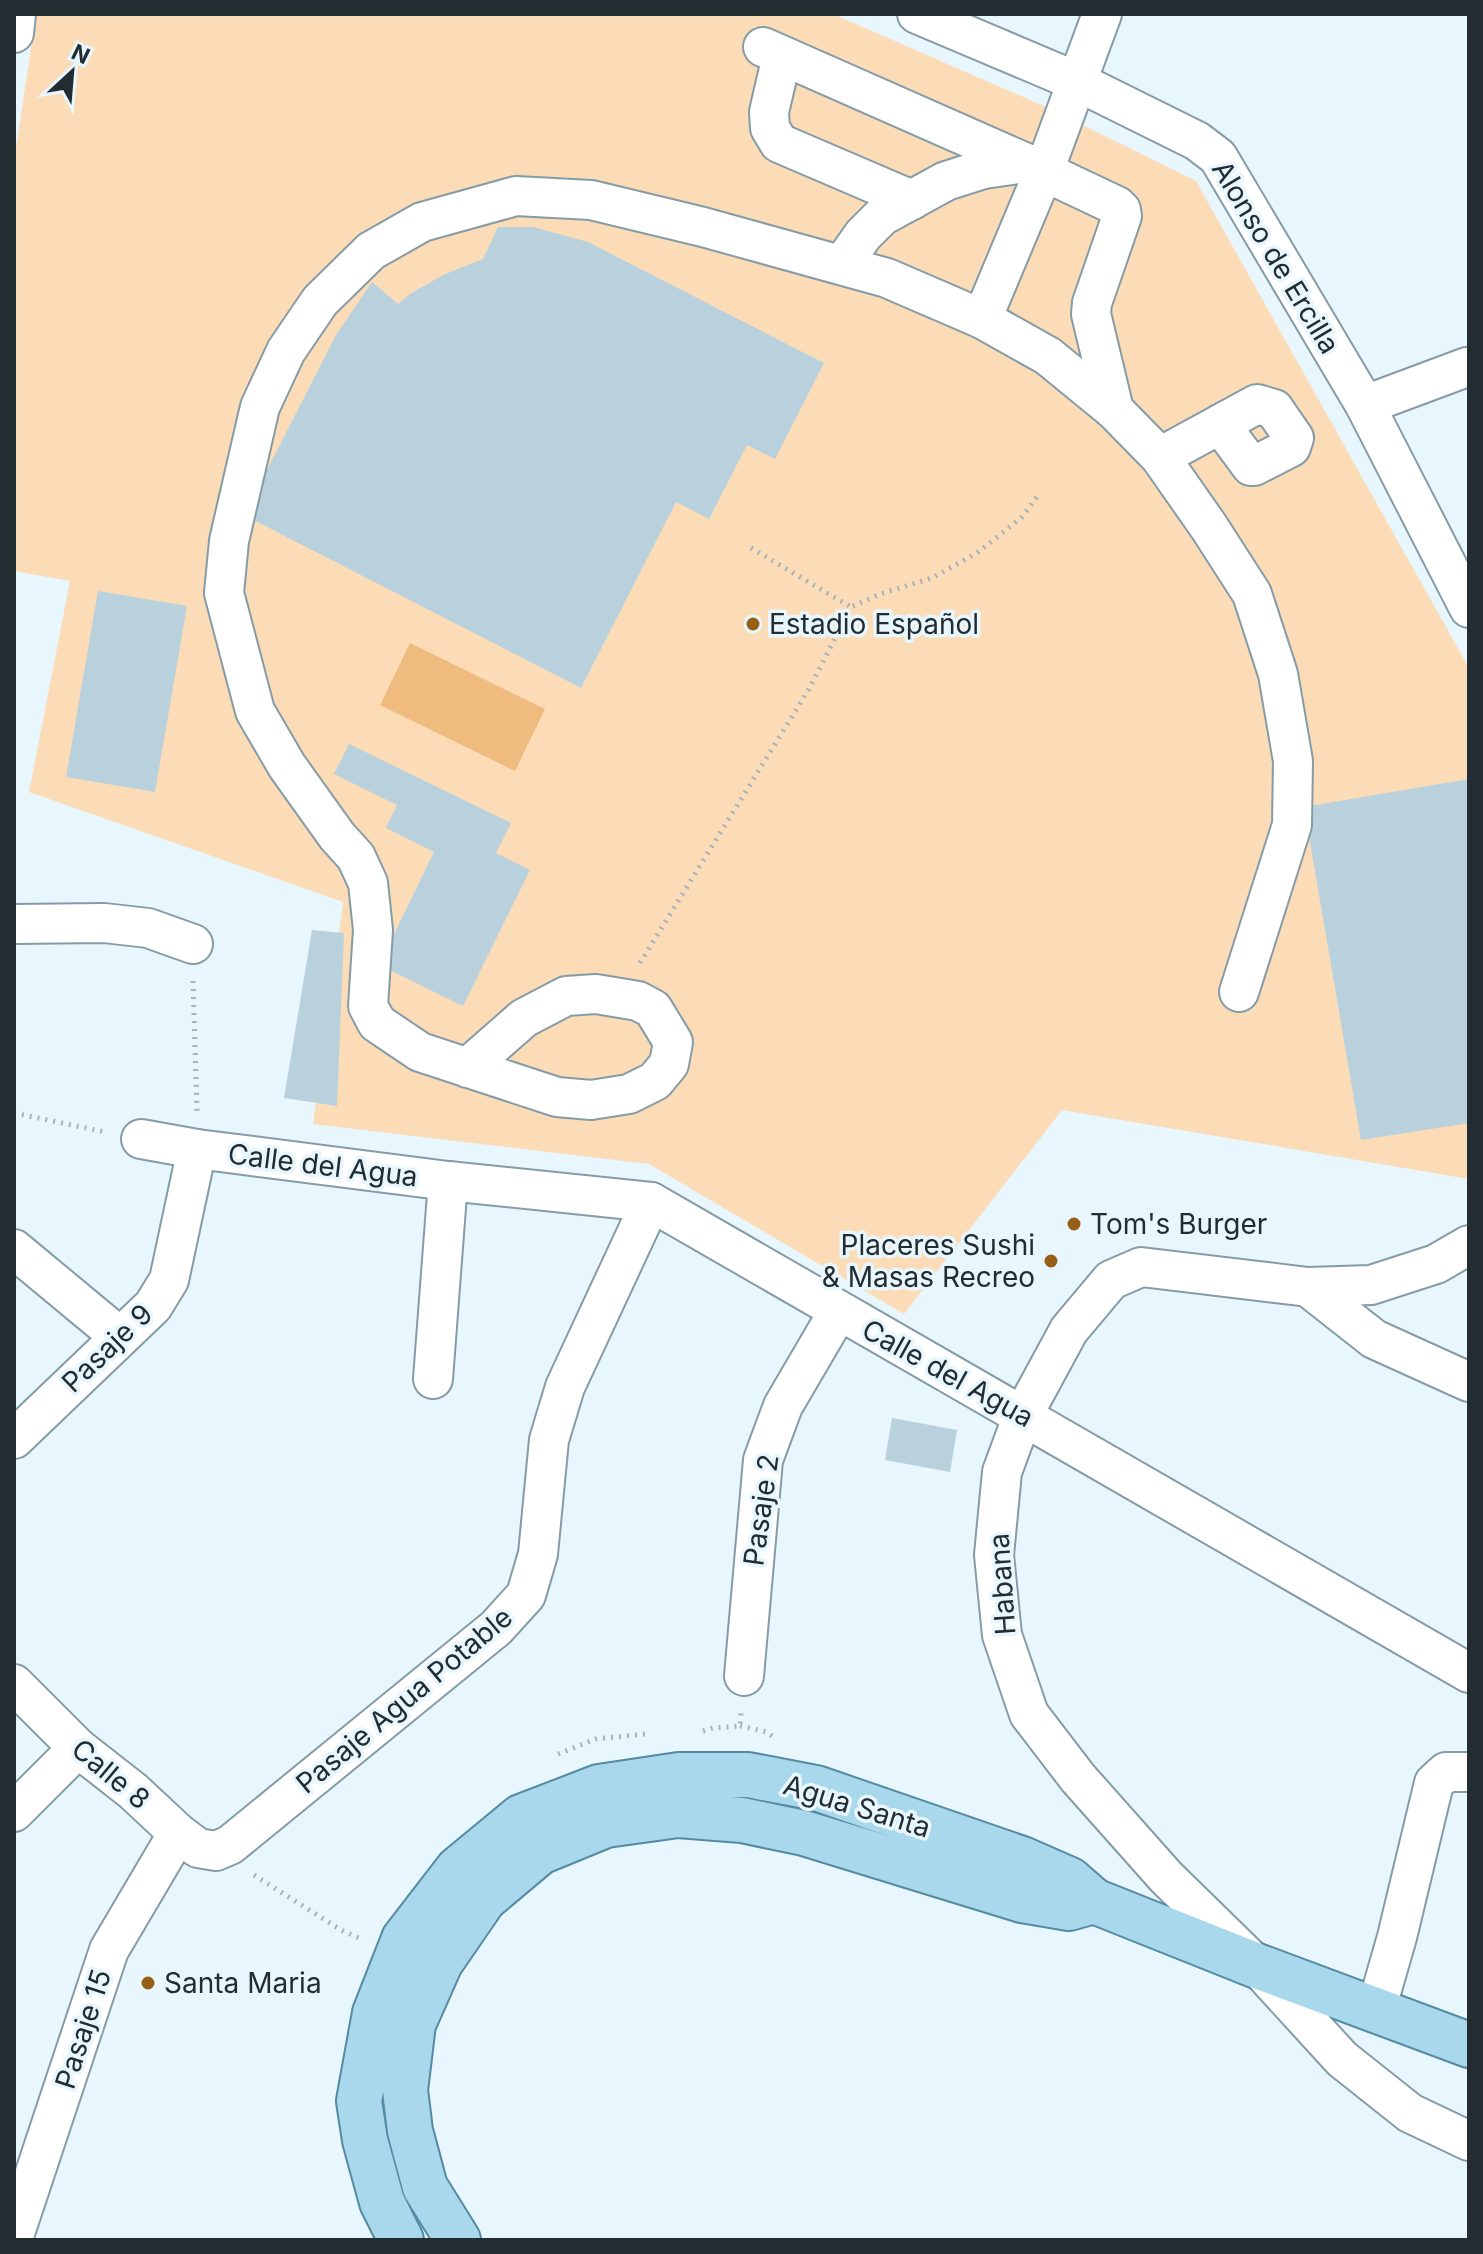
<svg xmlns="http://www.w3.org/2000/svg" width="1483" height="2254" viewBox="0 0 1483 2254" font-family="Inter,sans-serif">
<rect width="100%" height="100%" fill="#e8f7fe"/>
<path fill="#fcdbb7" d="M36,14H833L1044,106L1196,181L1469,668V1179L1062,1110L904,1314L649,1164L313,1124L343,902L29,792L70,581L14,571V162Z"/>
<path fill="#efbb7f" d="M410,643L545,709L515,771L380,705Z"/>
<g fill="#b9d1dc">
<path d="M498,227H533L588,242L824,363L775,459L747,445L709,519L676,502L581,688L244,515L336,335L372,282L398,304L410,294L443,275L483,259Z"/>
<path d="M98,591L187,606L155,792L66,777Z"/>
<path d="M349,744L511,823L496,853L530,870L463,1006L379,965L434,852L386,828L397,805L334,774Z"/>
<path d="M1469,779V1123L1361,1140L1304,807Z"/>
<path d="M312,930L344,933L337,1106L284,1098Z"/>
<path d="M892,1418L957,1430L950,1472L885,1460Z"/>
</g>
<g fill="none" stroke-linecap="round" stroke-linejoin="round">
<g stroke="#859ca7" stroke-width="42">
<g id="minor">
<path d="M917,14L1078,82L1197,141L1218,157L1365,405L1469,608"/>
<path d="M14,33L16,14"/>
<path d="M763,47L1026,163L1117,206L1121,210L1122,216L1092,303L1091,314L1114,410"/>
<path d="M782,56L769,112L770,128L779,143L912,200"/>
<path d="M842,265L863,235L882,216L946,181L984,169L1026,163"/>
<path d="M982,319L1044,171L1102,14"/>
<path d="M1365,405L1467,367"/>
<path d="M1160,457L1257,404L1274,409L1294,438L1291,447L1254,466H1251L1220,424"/>
<path d="M14,924L104,923L148,928L193,944"/>
<path d="M467,1068L524,1018L566,996L596,994L638,1001L653,1009L673,1042L669,1064L655,1081L629,1094L591,1100L557,1097L420,1052L377,1023L368,1006L373,930L368,883L356,857L337,836L287,766L255,711L224,593L229,541L260,407L286,351L320,301L371,251L422,222L516,196L591,200L703,227L887,278L982,319L1048,356L1114,410L1160,457L1209,527L1252,594L1278,674L1293,761L1292,825L1239,992"/>
<path d="M141,1139L197,1149L448,1181L651,1202L1469,1673"/>
<path d="M1469,1245L1436,1264L1371,1285L1308,1287L1141,1267L1111,1280L1069,1330L1023,1415L1002,1472L994,1555L1002,1635L1029,1714L1078,1778L1166,1877L1257,1966L1342,2059L1410,2113L1469,2141"/>
<path d="M14,1249L120,1337"/>
<path d="M1308,1287L1374,1339L1469,1382"/>
<path d="M433,1379L448,1181"/>
<path d="M14,1439L153,1306L169,1280L197,1149"/>
<path d="M744,1676L763,1460L783,1406L838,1312"/>
<path d="M14,1684L78,1748L133,1791L178,1833L198,1848L216,1851L230,1845L496,1628L526,1595L538,1554L549,1440L565,1387L651,1202"/>
<path d="M14,1812L78,1748"/>
<path d="M1376,2010L1397,1937L1434,1783L1446,1772H1467"/>
<path d="M14,2236L109,1950L178,1833"/>
</g>
</g>
<g stroke="#548aa2" stroke-width="48">
<g id="major">
<path d="M401,2240L382,2202L365,2140L359,2101L375,2013L404,1939L458,1869L521,1817L599,1787L679,1775H748L816,1788L1022,1859L1070,1880L1094,1901L1257,1966L1469,2045"/>
<path d="M458,2240L425,2187L410,2131L405,2090L413,2024L440,1963L484,1899L540,1852L606,1825L678,1815L742,1820L804,1833L1022,1900L1069,1908L1094,1901"/>
</g>
</g>
<g stroke="#a6b3b9" stroke-width="5" stroke-dasharray="2 6" stroke-linecap="butt">
<path d="M751,548L851,607"/>
<path d="M640,963L809,689L851,607L880,594L932,578L977,553L1022,517L1040,493"/>
<path d="M193,981L197,1111"/>
<path d="M14,1113L105,1132"/>
<path d="M740,1726L767,1732L772,1736"/>
<path d="M703,1731L713,1728L740,1726L741,1713"/>
<path d="M558,1754L596,1739L645,1734"/>
<path d="M254,1875L341,1930L359,1938"/>
</g>
<use href="#minor" stroke="#fff" stroke-width="38"/>
<use href="#major" stroke="#a9d7ec" stroke-width="44"/>
</g>
<g fill="#966117" stroke="#e8f7fe" stroke-width="3">
<circle cx="753" cy="624" r="8"/>
<circle cx="1074" cy="1224" r="8"/>
<circle cx="1051" cy="1261" r="8"/>
<circle cx="148" cy="1983" r="8"/>
</g>
<g text-anchor="middle" stroke-width="7" stroke-linejoin="round" paint-order="stroke">
<g font-size="28" fill="#232c31" stroke="#e8f7fe">
<text transform="translate(1276 257) rotate(59)" y="10">Alonso de Ercilla</text>
<text transform="translate(323 1165) rotate(7)" y="10">Calle del Agua</text>
<text transform="translate(107 1348) rotate(-44)" y="10">Pasaje 9</text>
<text transform="translate(948 1373) rotate(29)" y="10">Calle del Agua</text>
<text transform="translate(761 1510) rotate(-82)" y="10">Pasaje 2</text>
<text transform="translate(1002 1584) rotate(-94)" y="10">Habana</text>
<text transform="translate(404 1700) rotate(-40)" y="10">Pasaje Agua Potable</text>
<text transform="translate(111 1774) rotate(40)" y="10">Calle 8</text>
<text transform="translate(857 1806) rotate(17)" y="10">Agua Santa</text>
<text transform="translate(83 2029) rotate(-72)" y="10">Pasaje 15</text>
</g>
<g font-size="28" fill="#232c31" stroke="#e8f7fe" text-anchor="start">
<text x="769" y="634">Estadio Español</text>
<text x="1090" y="1234">Tom's Burger</text>
<text x="1035" y="1255" text-anchor="end">Placeres Sushi<tspan x="1035" dy="32">&amp; Masas Recreo</tspan></text>
<text x="164" y="1993">Santa Maria</text>
</g>
</g>
<rect width="1483" height="2254" fill="none" stroke="#232c31" stroke-width="32"/>
<g transform="translate(72 72) rotate(26)" stroke="#e8f7fe" stroke-width="6" paint-order="stroke">
<path d="M0-6L14 30L0 20L-14 30Z" fill="#232c31"/>
<text y="-12" font-size="22" font-weight="bold" text-anchor="middle" fill="#232c31">N</text>
</g>
</svg>
